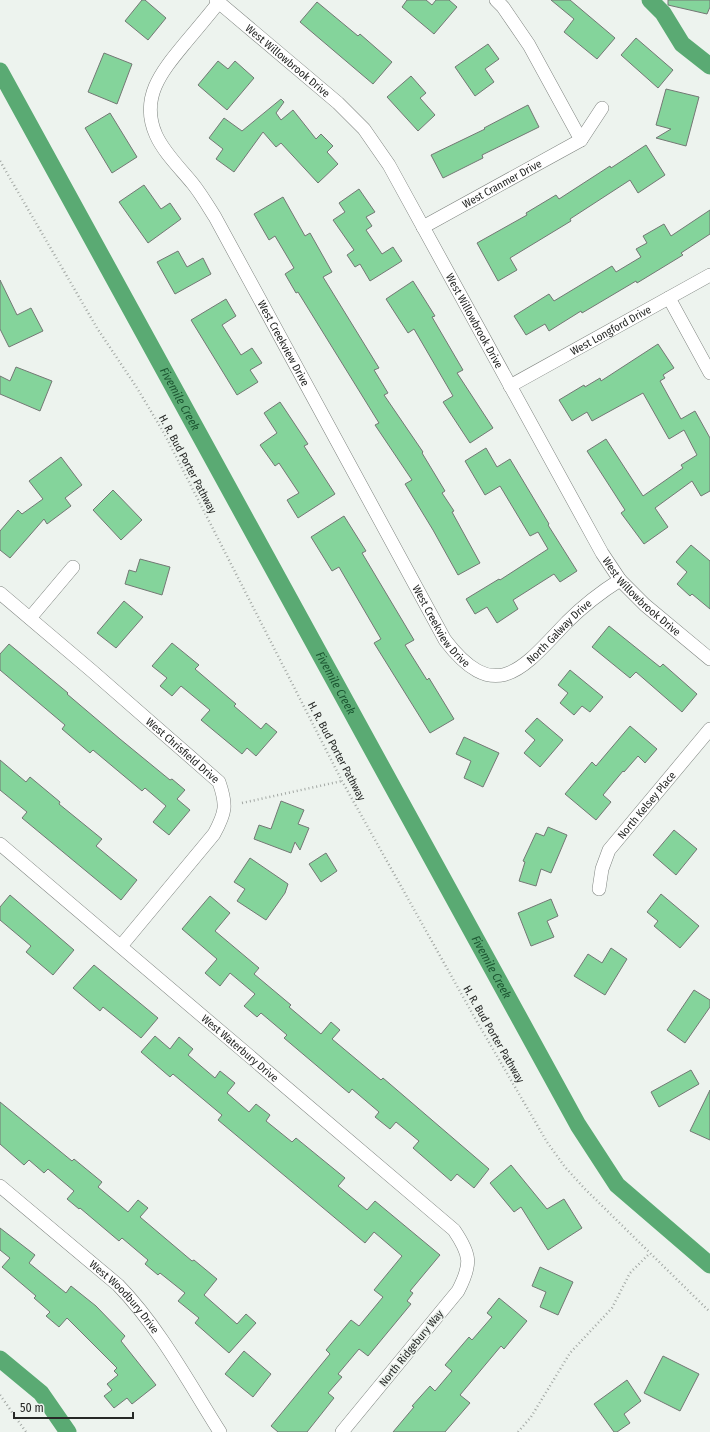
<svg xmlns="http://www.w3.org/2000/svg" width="710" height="1432" viewBox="0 0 710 1432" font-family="'Fira Sans Condensed',sans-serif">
<rect width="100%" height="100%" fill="#edf3ee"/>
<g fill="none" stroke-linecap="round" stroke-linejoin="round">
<g stroke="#5aaa73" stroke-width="17">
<path d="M650,0L663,13L682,44L710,66"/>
<path id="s1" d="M0,71L578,1125L617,1185L710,1265"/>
<path d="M0,1359L41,1393L68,1432"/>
</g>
</g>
<g fill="#84d49b" stroke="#737874">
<path d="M142,0H145L166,18L148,40L125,21Z"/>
<path d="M407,0H426L432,5L436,0H449L457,7L434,34L402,7Z"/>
<path d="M551,0H570L615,38L597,59L564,32L574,19Z"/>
<path d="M668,0H710V7L707,14L668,5Z"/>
<path d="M317,2L358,36L360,34L392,62L373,84L300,22Z"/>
<path d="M636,38L673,70L658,88L621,55Z"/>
<path d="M488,44L499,59L485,69L494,82L475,96L455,67Z"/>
<path d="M104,53L132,64L117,104L88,92Z"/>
<path d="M218,61L228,69L235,61L254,78L227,110L198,85Z"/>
<path d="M411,76L426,93L420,98L435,115L418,131L387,97Z"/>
<path d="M666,89L699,97L686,146L656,138L671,129L656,125Z"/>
<path d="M281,99L284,102L276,113L281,120L293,110L316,139L321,134L333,146L327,152L338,164L318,183L281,143L276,147L263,132L234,172L216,159L223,149L209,138L224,118L242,131Z"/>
<path d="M528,105L539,127L482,155L483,158L443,178L431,155L485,129L484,128Z"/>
<path d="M110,113L137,157L112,173L85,128Z"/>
<path d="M646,145L665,175L638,193L630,180L570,219L571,221L510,258L517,270L498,281L477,243L527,215L526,213L556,195L559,199L610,166L611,168Z"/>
<path d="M144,185L161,209L170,203L181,219L148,243L119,202Z"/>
<path d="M359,189L375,212L366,217L372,226L366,230L382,254L393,247L402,261L370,281L360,264L355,267L347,255L354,250L333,220L345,212L339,203Z"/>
<path d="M283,197L305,236L310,233L332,272L323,277L379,368L374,370L388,393L384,395L423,452L422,453L445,491L442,493L454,511L452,512L480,563L458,575L433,530L405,484L412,480L375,425L379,423L298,292L296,293L285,274L294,268L275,236L269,240L254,214Z"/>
<path d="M710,210V234L681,253L683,255L637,283L636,281L582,313L581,311L549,331L545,324L526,335L514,316L549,294L554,301L612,266L616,272L641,257L636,249L647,243L643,236L664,224L671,236Z"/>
<path d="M178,251L187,267L203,258L211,274L175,294L157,262Z"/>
<path d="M0,280L17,315L31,308L43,331L9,347L0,329Z"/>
<path d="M413,281L435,316L432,317L463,370L457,373L493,428L470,443L443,402L453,396L414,329L408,333L386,299Z"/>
<path d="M226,299L236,316L222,325L241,355L252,348L262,363L250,370L258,382L237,395L191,320Z"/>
<path d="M658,344L674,368L663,375L665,378L660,381L681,419L695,411L710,438V491L701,496L692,481L655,508L668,527L644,544L621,513L625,510L587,451L606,439L643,496L683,468L681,465L697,455L684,430L669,439L643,393L592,421L587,412L572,421L559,400L584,385L585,387L600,378L601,381Z"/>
<path d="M16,367L52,381L40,411L0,394V376L10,381Z"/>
<path d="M280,402L308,444L304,446L335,494L298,518L287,500L299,493L279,463L275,466L260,445L277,433L264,413Z"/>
<path d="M486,448L497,467L510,459L549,524L548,525L577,571L560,582L554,574L513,600L518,609L497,623L487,607L475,614L466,599L499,579L500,580L548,549L538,532L530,536L500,486L485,495L465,461Z"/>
<path d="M61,457L82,485L65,498L71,506L47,524L44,519L10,558L0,550V531L18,510L22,514L43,499L29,481Z"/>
<path d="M113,490L142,520L121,540L93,510Z"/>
<path d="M344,516L366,551L362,553L414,640L405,645L427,680L429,678L454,719L430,733L374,643L381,639L339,567L332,571L311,537Z"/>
<path d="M691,545L710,561V609L692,594L690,596L677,584L687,572L676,562Z"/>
<path d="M140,559L170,567L162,595L125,584L129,570L136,572Z"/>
<path d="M124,601L143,617L116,648L97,633Z"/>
<path d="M609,626L660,667L663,664L697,694L682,712L636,672L630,678L592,647Z"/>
<path d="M172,643L199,665L195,669L236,704L234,706L261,729L266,723L277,732L256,756L247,748L242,754L201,720L210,710L181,686L172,696L160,686L167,678L152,666Z"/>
<path d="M9,644L68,693L67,694L120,739L170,780L172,779L185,790L177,799L190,810L169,835L153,822L166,806L145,788L142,791L93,750L90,753L62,729L65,725L0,670V654Z"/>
<path d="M570,670L603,697L590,712L582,706L574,715L560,703L568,693L558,685Z"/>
<path d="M537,718L563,740L540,767L524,753L535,740L525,731Z"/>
<path d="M630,726L657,749L645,763L638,756L624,772L623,771L603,795L611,802L596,820L565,794L592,762L596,766Z"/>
<path d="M464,737L499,753L483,787L464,778L471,761L456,754Z"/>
<path d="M0,760L26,782L30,777L60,802L59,804L102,839L96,846L137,880L121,900L22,818L27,812L0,790Z"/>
<path d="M281,801L304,810L298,824L309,828L300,850L295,842L291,853L254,839L259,825L271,829Z"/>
<path d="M548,827L567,835L551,873L541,869L536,886L519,881L525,862L523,861L536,833L544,836Z"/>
<path d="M674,830L697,849L676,875L653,855Z"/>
<path d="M326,853L337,871L321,882L309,864Z"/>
<path d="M250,858L288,884L285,893L266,920L237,901L245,889L234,882Z"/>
<path d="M661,894L699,926L680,948L654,926L658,921L647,912Z"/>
<path d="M10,895L74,950L53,975L26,952L31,946L0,920V907Z"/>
<path d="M210,896L230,913L215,931L259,968L254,974L291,1005L289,1007L321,1034L331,1022L340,1030L332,1039L381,1080L383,1078L489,1169L474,1188L457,1174L451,1181L413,1148L419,1141L396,1122L390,1129L375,1117L379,1112L352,1089L349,1093L284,1038L287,1035L261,1013L257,1017L244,1006L255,994L230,973L220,986L205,973L217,959L182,929Z"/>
<path d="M551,899L558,916L547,921L554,937L531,946L518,913Z"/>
<path d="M611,948L627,959L605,995L574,976L588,954L602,963Z"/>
<path d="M94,965L158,1018L141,1038L103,1007L100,1011L73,988Z"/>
<path d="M694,990L710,1000V1007L685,1043L667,1030Z"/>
<path d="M155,1036L170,1049L179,1037L193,1049L188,1055L215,1078L220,1071L235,1083L227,1093L249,1112L256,1104L270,1115L266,1121L292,1142L296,1138L345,1178L338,1186L367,1210L375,1201L440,1255L410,1291L413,1293L407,1301L411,1304L368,1356L359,1349L338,1374L342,1377L328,1393L334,1398L307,1432H278L271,1426L330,1354L326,1350L351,1320L359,1326L383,1297L374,1290L402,1256L374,1232L365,1243L218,1120L222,1115L173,1074L170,1077L141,1052Z"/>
<path d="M691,1070L699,1084L659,1107L651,1092Z"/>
<path d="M710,1090V1140L690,1131Z"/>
<path d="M0,1102L72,1161L74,1159L102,1182L98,1187L128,1212L138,1200L148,1208L140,1217L192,1261L194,1260L217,1279L204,1295L237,1324L246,1314L256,1323L229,1353L195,1323L199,1318L178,1301L185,1293L160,1273L158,1275L145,1264L148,1260L122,1238L119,1241L80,1208L79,1209L67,1199L74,1191L48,1169L44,1173L29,1160L24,1165L0,1144Z"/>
<path d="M511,1165L547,1209L564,1199L582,1228L548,1250L521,1207L514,1212L490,1183Z"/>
<path d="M0,1228L35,1255L29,1263L66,1293L71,1286L96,1306L125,1336L121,1341L156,1385L132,1404L127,1398L114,1408L104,1396L112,1390L107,1384L118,1375L114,1371L117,1368L67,1318L59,1327L46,1316L50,1312L34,1298L36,1296L2,1267L10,1258L0,1250Z"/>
<path d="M540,1267L573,1282L558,1315L540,1307L546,1292L532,1286Z"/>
<path d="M499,1298L527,1321L504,1349L501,1346L460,1395L470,1403L445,1432H393L414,1407L412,1406L430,1386L435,1391L452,1371L445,1365L469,1337L472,1340L492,1317L487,1313Z"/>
<path d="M244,1351L271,1374L253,1397L225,1374Z"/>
<path d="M663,1356L699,1374L680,1411L644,1393Z"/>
<path d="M627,1380L641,1401L624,1414L630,1423L617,1432H614L594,1404Z"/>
</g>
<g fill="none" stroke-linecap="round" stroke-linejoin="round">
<g stroke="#7e837f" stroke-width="14">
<g id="street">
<path id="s2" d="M216,0L338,103L364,129L389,165L602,553L620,580L645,605L710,659"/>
<path d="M496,0L503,7L529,45L581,140"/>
<path id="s3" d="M219,2C208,16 197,29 186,42C163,70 139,97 156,135C164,153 181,169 193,184C201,194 208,206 215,217L445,640C496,707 524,667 567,622C583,606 601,592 620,580"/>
<path id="s4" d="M423,227L581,140L602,108"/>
<path d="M669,298L710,373"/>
<path id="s5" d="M510,386L710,275"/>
<path id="s6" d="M0,593L92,671L219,782C227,805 226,812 214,834L121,946"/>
<path d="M30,618L73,567"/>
<path id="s7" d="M0,844L454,1230C471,1255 472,1264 458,1291L342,1432"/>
<path id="s8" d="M599,889L602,869L609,850L710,729"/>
<path id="s9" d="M0,1186L118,1285C159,1327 189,1383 220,1432"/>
</g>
</g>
<g stroke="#a2a7a3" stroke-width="2.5" stroke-dasharray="1 3" stroke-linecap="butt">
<path d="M0,161L97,328L137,388L164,433L342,781L476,1020L547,1142L565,1167L584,1188L710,1312"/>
<path d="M242,803L342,781"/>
<path d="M0,1395L26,1432"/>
<path d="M518,1432L531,1417L570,1353L612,1308L630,1273L650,1253"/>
</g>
<use href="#street" stroke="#fff" stroke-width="13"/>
</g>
<g text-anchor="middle" stroke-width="3.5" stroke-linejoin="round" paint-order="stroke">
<g font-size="11" fill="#262826" stroke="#edf3ee">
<text dy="4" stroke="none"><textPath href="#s2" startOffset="94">West Willowbrook Drive</textPath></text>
<text dy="4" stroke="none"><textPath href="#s4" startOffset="90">West Cranmer Drive</textPath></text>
<text dy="4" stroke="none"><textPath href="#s2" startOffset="418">West Willowbrook Drive</textPath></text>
<text dy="4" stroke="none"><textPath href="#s5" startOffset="115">West Longford Drive</textPath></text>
<text dy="4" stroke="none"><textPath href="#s3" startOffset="401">West Creekview Drive</textPath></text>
<text transform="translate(188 464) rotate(62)" y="4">H. R. Bud Porter Pathway</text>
<text dy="4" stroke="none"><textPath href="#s2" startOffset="742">West Willowbrook Drive</textPath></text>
<text dy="4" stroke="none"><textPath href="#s3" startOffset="725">West Creekview Drive</textPath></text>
<text dy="4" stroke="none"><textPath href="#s3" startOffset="882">North Galway Drive</textPath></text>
<text dy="4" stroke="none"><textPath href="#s6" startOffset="241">West Chrisfield Drive</textPath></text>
<text transform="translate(337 751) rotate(62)" y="4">H. R. Bud Porter Pathway</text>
<text dy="4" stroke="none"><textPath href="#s8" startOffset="99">North Kelsey Place</textPath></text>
<text transform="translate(494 1034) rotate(60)" y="4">H. R. Bud Porter Pathway</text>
<text dy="4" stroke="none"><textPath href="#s7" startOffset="315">West Waterbury Drive</textPath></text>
<text dy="4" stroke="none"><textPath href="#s9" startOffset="167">West Woodbury Drive</textPath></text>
<text transform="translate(411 1348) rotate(-51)" y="4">North Ridgebury Way</text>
</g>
<g font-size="12" font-style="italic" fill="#1c5631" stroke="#edf3ee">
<text dy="4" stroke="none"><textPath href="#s1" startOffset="374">Fivemile Creek</textPath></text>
<text dy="4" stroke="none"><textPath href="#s1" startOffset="698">Fivemile Creek</textPath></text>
<text dy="4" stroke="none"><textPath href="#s1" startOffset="1022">Fivemile Creek</textPath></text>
</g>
</g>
<path d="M14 1412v6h119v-6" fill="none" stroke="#262826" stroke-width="2"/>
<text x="20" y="1412" font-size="12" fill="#262826" stroke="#edf3ee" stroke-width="3" paint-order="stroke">50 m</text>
</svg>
